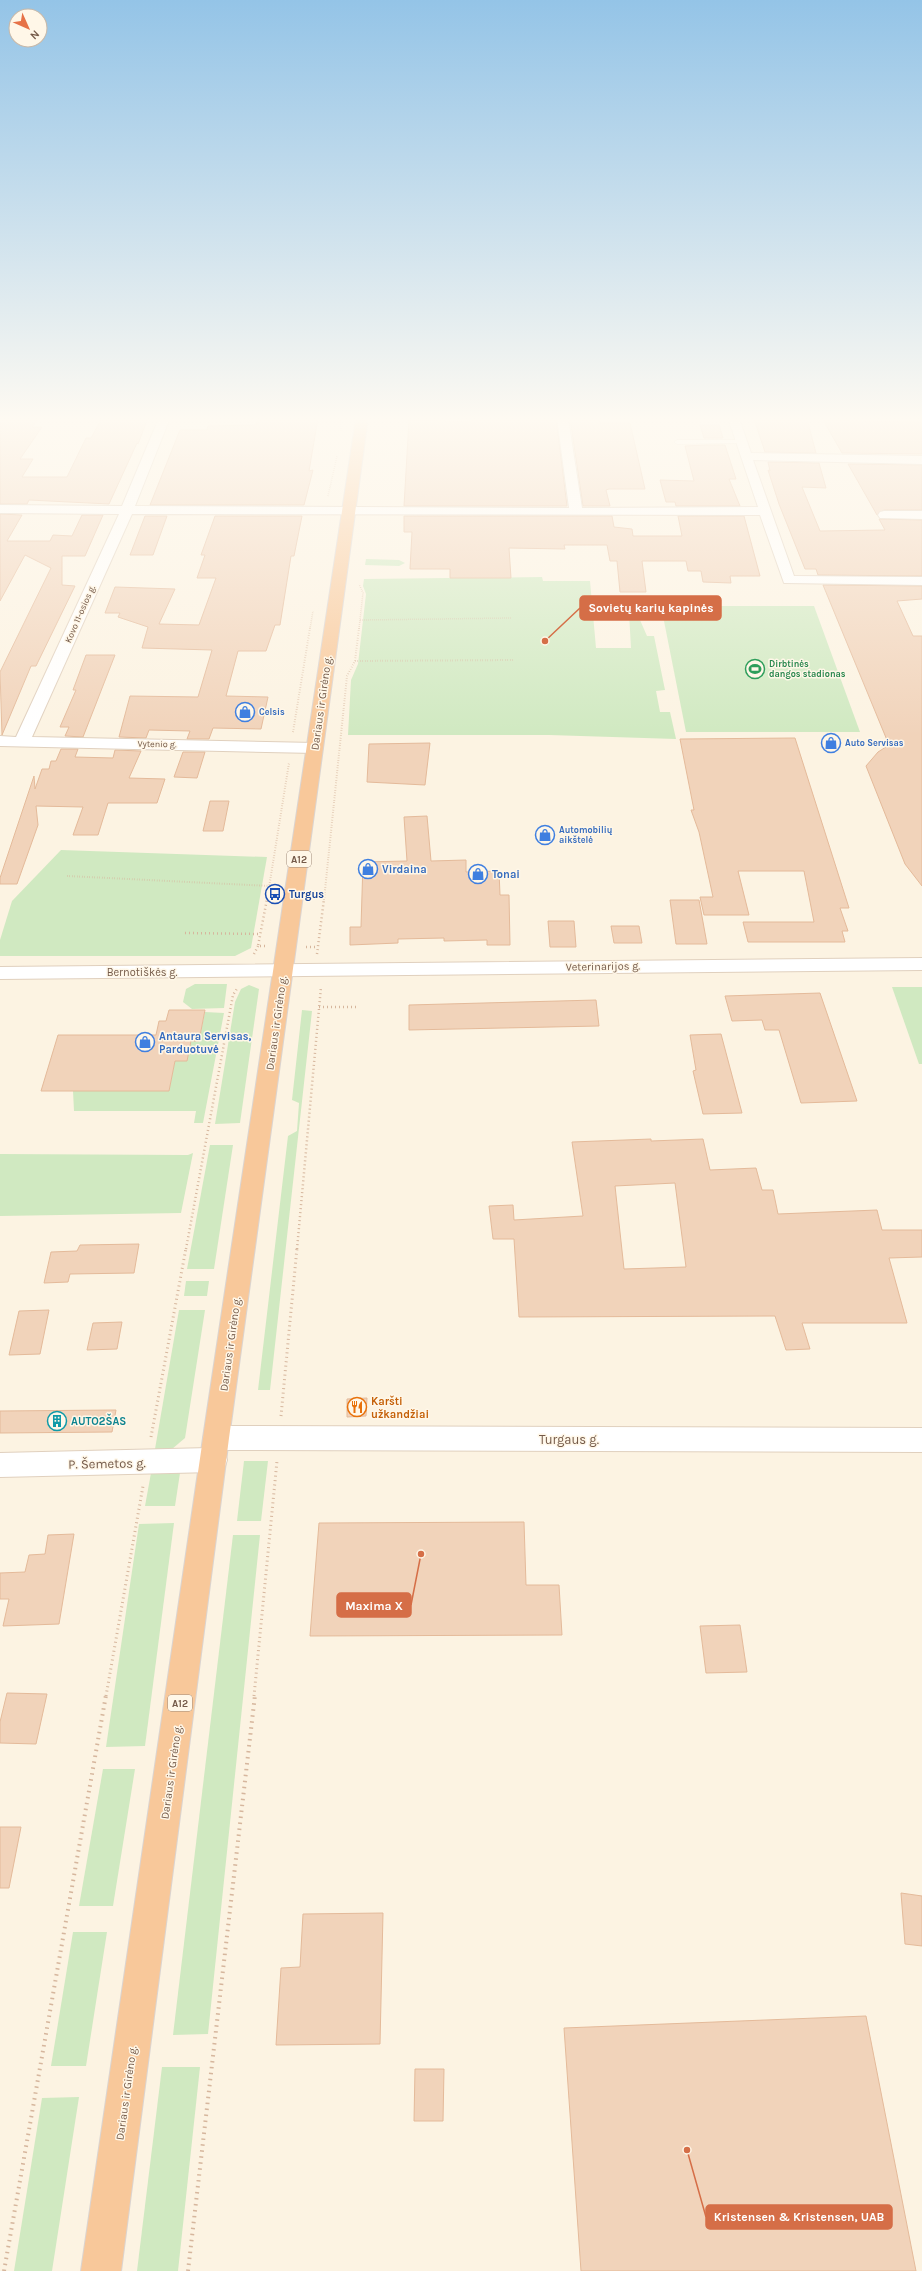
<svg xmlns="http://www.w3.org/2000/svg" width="922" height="2271" viewBox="0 0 922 2271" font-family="Karla,sans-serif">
<rect width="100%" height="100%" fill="#fcf3e2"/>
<g fill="#d0e9c1">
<path d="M366,559L399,560L405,563L399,566L365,565Z"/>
<path d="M542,577L543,581H590L596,648H631L629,613L647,606L650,619L640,620L647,636H654L665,690L656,691L660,712H670L676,739L549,735H348L351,680L358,664L366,594L363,586L364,579Z"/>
<path d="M661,606H814L860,732H686Z"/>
<path d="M61,850L267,857L251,948L235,956H0V940L12,901Z"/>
<path d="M195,984H227L224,1008L192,1009L183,1002L186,989Z"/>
<path d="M249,985L259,989L240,1123L215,1124L235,1002L241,989Z"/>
<path d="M892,987H922V1064H919Z"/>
<path d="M302,1010L312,1011L270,1390H258L288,1136L297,1131L299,1103L292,1100Z"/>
<path d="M205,1012L224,1013L203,1123H194L196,1111H74L73,1091H169L175,1061H187L191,1041H199Z"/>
<path d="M210,1145H233L214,1269H187Z"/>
<path d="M193,1153L181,1213L0,1216V1154L188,1155Z"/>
<path d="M186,1281H209L207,1296H184Z"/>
<path d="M179,1310H205L185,1438L172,1449H155Z"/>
<path d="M244,1461H268L261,1521H237Z"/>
<path d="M151,1473H180L175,1506H145Z"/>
<path d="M174,1523L145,1746L106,1747L139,1524Z"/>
<path d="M233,1535H260L208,2034L173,2035Z"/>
<path d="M103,1769H135L113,1906H79Z"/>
<path d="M73,1932H107L86,2066H51Z"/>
<path d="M162,2067H200L178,2271H137Z"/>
<path d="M79,2097L52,2271H14L42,2098Z"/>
</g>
<g fill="#f1d3ba" stroke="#e4ba9a" fill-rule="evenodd">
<path d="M0,418H39L32,427H42L20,459H33L22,477H67L86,438H91L102,418H148L138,444L137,443L109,504L29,500L27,504H0Z"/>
<path d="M258,418H318L309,471L313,470L304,505H150L180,430H207L208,426L256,425Z"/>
<path d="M472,418H556L567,506H404L409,420L472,422Z"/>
<path d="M570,418H599L600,423H630L645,489H609L606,490L610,506H583Z"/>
<path d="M822,418H847L849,421L922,422V454L842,453Z"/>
<path d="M754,419H807L816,453L765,452Z"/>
<path d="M700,425H719L723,438H704Z"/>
<path d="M706,445H725L736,479H729L740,506H676L675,502H666L660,480L694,481L685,446Z"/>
<path d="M768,462L819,463L826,488L802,487L820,531L885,530L879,519L922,520V576L818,575L816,569H805L779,504L768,470L770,471Z"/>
<path d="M848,464L922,465V510H884L877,515Z"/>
<path d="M0,514L22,515L7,541H50L53,535L72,536L82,515H103L85,556H62V585L75,586L36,666H31L2,735L0,672L51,568L25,555L0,601Z"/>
<path d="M145,516H167L153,555H130Z"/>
<path d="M215,516H302L294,556H291L280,625H275L266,651H238L226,696L268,697L261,729L213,728L209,739H187L190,731L149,730L146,738L119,737L130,696L198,697L212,650L142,648L148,627L118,617L120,613H105L115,587L175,589L159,624L199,625L216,578H197L205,555H201Z"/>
<path d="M404,516H612L614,527L632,529L633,536H682L678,516H744L760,576H730L731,583L703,582L701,571H688L686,561H642L646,592H620L617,561H610L607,545H564L565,549L509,548L511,578H450V569H410L412,532H404Z"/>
<path d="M823,585L922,586V599L897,601L913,636H922V886L905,864L866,766L878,752L889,745Z"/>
<path d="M86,655H115L83,737L65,736L69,727H60L76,690H73Z"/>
<path d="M795,738L849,908H840L848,931H842L845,942H748L743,922H814L804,871H738L749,915H704L700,897H713L699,832L691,810H694L680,739Z"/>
<path d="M430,743L425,785L367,782L369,744Z"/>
<path d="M61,749H78L75,757L113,758L115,750L141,751L129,778L165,779L157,803H108L98,835H73L83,807L36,806L38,825L17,884H0V878L34,776L35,789L42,769H49L51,761H56Z"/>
<path d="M183,752H205L197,778L174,777Z"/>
<path d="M210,801H229L223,831H203Z"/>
<path d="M427,816L431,861L466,860V872L499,871L500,895H509L510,945H487V940L444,941V938L398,939V943L350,945V927H361L363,862L407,861L404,817Z"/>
<path d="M670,900H699L707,944H676Z"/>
<path d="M548,921H574L576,947H550Z"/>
<path d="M611,926H639L642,943H614Z"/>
<path d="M820,993L857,1101L801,1103L779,1030H765L762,1020L732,1021L725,996Z"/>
<path d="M596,1000L599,1026L409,1030V1005Z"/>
<path d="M169,1010H205L199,1041H191L187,1061H175L169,1091H41L58,1035H156L159,1021H166Z"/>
<path d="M721,1034L742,1113L703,1114L693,1071L696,1070L690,1035Z"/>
<path d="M651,1139V1141L703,1139L710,1170L756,1168L762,1190H773L778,1214L877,1210L882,1230H922V1257L889,1258L907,1323H802L810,1349L786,1350L775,1316L519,1317L514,1239H493L489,1206L513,1205L514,1220L583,1216L572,1142ZM675,1183L686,1267L624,1269L615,1186Z"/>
<path d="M139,1244L134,1273L70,1274L68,1282L44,1283L51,1252L77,1251L80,1245Z"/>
<path d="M49,1310L40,1354L9,1355L19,1311Z"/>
<path d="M122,1322L117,1349L87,1350L93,1323Z"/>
<path d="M367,1398L366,1416L347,1417V1399Z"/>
<path d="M116,1410L112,1432L0,1433V1411Z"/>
<path d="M524,1522L526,1585H559L562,1635L310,1636L319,1523Z"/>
<path d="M74,1534L59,1624L3,1626L9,1599H0V1573L25,1572L29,1555L45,1554L48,1535Z"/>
<path d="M740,1625L747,1672L706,1673L700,1626Z"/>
<path d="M7,1693L47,1694L36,1744L0,1743V1722Z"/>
<path d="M0,1827H21L9,1888H0Z"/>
<path d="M901,1893L922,1896V1946L905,1944Z"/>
<path d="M383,1913L380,2044L276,2045L281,1968L300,1967L303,1914Z"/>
<path d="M866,2016L916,2271H581L564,2028Z"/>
<path d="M415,2069H444L443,2121H414Z"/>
</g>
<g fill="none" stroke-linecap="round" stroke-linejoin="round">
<g stroke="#e0d0be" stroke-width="1">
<path id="service" d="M741,440L744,442L743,443L677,444L674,442L677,440Z"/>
</g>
<g stroke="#e0d0be" stroke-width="2">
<g id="minor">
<path d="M159,418H170L135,506L569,508L557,418H568L582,508L758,507L728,418H739L751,453L922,456V464L753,460L794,576L922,577V585L784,583L760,515L132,514L32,737L315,743L321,745L323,748L321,751L315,753L0,746V736L16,737L119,514L0,513V505L122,506Z"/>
<path d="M884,511H922V519L880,518L878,515L880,512Z"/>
<path d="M922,958V970L0,979V967Z"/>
<path d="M216,1426L922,1428V1452L220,1450L224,1451L227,1460L224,1469L214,1472L0,1477V1453L210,1448L207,1446L203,1438L207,1430Z"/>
</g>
</g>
<g stroke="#dbd4d0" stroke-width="2">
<path id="trunk" d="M356,418H368L229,1438L121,2271H81L203,1438Z"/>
</g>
<g stroke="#d6b69d" stroke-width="1.5" stroke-dasharray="0.5 1.5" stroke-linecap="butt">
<path d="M341,418V431"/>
<path d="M328,496L337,456"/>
<path d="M360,620L511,618"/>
<path d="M310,629L313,611"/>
<path d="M359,629L363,593L359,584"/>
</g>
<g stroke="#d6b69d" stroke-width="2" stroke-dasharray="0.5 2" stroke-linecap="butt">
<path d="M355,661L515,660"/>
<path d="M293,732L310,628"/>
<path d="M67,876L270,886"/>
<path d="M267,900L289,763"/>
<path d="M324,900L347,676L355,661L359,628"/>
</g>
<g stroke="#d6b69d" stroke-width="2.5" stroke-dasharray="1 3" stroke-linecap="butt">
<path d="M185,933L260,934"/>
<path d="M265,946H258L267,899"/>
<path d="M306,947H317"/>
<path d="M254,954L258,946"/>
<path d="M317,954L324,899"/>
<path d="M319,1007H358"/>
<path d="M186,1249L233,995L238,987"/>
<path d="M297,1249L321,987"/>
</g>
<g stroke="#d6b69d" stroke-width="3" stroke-dasharray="1 3.5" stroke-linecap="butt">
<path d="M281,1416L297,1248"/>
<path d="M151,1437L186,1248"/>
<path d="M106,1696L143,1486"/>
<path d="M254,1696L277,1461"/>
</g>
<g stroke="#d6b69d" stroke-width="4" stroke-dasharray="1.5 4.5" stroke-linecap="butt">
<path d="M4,2271L106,1695"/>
<path d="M188,2271L255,1695"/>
</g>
<use href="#service" fill="#fff" fill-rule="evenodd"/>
<use href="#minor" fill="#fff" fill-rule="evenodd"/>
<use href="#trunk" fill="#f8c89a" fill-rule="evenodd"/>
</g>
<linearGradient id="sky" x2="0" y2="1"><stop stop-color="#94c4e7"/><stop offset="0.57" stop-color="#fefaf2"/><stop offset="1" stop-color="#fefaf2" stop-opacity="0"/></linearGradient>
<rect width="922" height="736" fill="url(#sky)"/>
<defs>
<g id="stadium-ring" transform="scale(1)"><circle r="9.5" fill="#fff7e8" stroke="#2e9e5b" stroke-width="1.5"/><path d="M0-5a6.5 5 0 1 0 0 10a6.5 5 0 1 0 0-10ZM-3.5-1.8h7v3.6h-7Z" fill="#2e9e5b"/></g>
<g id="shop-ring" transform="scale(1)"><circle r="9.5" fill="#fff7e8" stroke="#3f7fe0" stroke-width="1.5"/><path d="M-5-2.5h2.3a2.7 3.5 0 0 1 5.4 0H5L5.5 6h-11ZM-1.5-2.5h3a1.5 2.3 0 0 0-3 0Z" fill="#3f7fe0"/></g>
<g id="bus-ring" transform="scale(1)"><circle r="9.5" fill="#fff7e8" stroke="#1a4fb4" stroke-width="1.5"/><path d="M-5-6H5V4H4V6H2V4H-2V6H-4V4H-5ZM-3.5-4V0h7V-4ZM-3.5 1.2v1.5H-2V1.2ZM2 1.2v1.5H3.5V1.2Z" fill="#1a4fb4"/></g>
<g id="restaurant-ring" transform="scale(1)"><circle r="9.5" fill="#fff7e8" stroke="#e8710a" stroke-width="1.5"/><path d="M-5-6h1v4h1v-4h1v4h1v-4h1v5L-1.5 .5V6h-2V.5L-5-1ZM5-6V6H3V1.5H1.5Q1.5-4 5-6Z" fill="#e8710a"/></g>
<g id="building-ring" transform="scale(1)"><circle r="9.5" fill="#fff7e8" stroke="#0f9aa8" stroke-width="1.5"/><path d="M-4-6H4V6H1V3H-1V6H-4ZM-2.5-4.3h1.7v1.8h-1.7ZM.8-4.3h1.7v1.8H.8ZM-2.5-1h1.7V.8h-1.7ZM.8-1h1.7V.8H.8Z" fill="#0f9aa8"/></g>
</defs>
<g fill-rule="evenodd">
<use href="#stadium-ring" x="755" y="669"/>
<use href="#shop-ring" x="245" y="712"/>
<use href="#shop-ring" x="831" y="743"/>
<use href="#shop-ring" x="545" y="835"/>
<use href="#shop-ring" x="368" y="869"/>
<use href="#shop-ring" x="478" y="874"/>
<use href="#bus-ring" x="275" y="894"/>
<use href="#shop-ring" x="145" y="1042"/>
<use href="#restaurant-ring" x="357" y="1407"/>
<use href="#building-ring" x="57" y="1421"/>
</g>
<g text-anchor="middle" stroke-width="3" stroke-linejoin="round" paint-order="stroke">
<g font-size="9" fill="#745a49" stroke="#fff7e8">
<text transform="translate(80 614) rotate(-66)" y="3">Kovo 11-osios g.</text>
<text transform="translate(157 744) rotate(1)" y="3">Vytenio g.</text>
</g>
<g font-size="9" font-weight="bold" fill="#27864d" stroke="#fff7e8" text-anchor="start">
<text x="769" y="667">Dirbtinės<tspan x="769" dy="10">dangos stadionas</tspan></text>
</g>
<g font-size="9" font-weight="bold" fill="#366cbe" stroke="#fff7e8" text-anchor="start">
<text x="259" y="715">Celsis</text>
<text x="845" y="746">Auto Servisas</text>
<text x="559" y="833">Automobilių<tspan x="559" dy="10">aikštelė</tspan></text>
</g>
<g fill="#fff7e8" stroke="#9e8979" stroke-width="1">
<rect x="287" y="851" width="24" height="16" rx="3"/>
<rect x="168" y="1695" width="24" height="16" rx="3"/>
</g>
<g font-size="10" font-weight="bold" fill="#745a49">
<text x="299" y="863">A12</text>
<text x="180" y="1707">A12</text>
</g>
<g font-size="11" fill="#745a49" stroke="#fff7e8">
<text transform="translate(321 703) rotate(-82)" y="4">Dariaus ir Girėno g.</text>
<text transform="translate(603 966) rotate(-1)" y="4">Veterinarijos g.</text>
<text x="142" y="976">Bernotiškės g.</text>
<text transform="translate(276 1023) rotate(-82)" y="4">Dariaus ir Girėno g.</text>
<text transform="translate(230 1344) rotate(-82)" y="4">Dariaus ir Girėno g.</text>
<text transform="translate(171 1772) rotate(-82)" y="4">Dariaus ir Girėno g.</text>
<text transform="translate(126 2093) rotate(-82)" y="4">Dariaus ir Girėno g.</text>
</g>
<g font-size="11" font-weight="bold" fill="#366cbe" stroke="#fff7e8" text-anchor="start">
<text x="382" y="873">Virdaina</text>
<text x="492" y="878">Tonai</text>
<text x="159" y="1040">Antaura Servisas,<tspan x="159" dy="13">Parduotuvė</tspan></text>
</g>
<g font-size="11" font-weight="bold" fill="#164399" stroke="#fff7e8" text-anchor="start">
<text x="289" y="898">Turgus</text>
</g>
<g font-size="11" font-weight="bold" fill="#c56008" stroke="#fff7e8" text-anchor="start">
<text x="371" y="1405">Karšti<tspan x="371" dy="13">užkandžiai</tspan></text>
</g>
<g font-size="11" font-weight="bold" fill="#0d838f" stroke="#fff7e8" text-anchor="start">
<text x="71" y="1425">AUTO2ŠAS</text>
</g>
<g font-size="13" fill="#745a49" stroke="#fff7e8">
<text x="569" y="1444">Turgaus g.</text>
<text transform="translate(107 1463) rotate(-1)" y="5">P. Šemetos g.</text>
</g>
</g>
<path fill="none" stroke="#d56e47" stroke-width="1.5" d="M545 641L580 608M421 1554L411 1605M687 2150L706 2217"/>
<g fill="#d56e47" stroke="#fff7e8" stroke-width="1.5">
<circle cx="545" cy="641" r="4"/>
<circle cx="421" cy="1554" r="4"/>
<circle cx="687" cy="2150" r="4"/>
</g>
<g fill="#d56e47" stroke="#d56e47" stroke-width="1.5">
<rect x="580" y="596" width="141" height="24" rx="4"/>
<rect x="337" y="1593" width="74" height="24" rx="4"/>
<rect x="706" y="2205" width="186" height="24" rx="4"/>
</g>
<g font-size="12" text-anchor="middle" font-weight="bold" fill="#fff">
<text x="651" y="612">Sovietų karių kapinės</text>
<text x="374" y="1610">Maxima X</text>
<text x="799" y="2221">Kristensen &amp; Kristensen, UAB</text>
</g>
<g transform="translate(28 28) rotate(135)"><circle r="19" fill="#fff7e8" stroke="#c7b8a8"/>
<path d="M0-3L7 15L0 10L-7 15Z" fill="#e67247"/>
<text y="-6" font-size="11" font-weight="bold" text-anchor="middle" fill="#745a49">N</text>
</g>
</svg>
